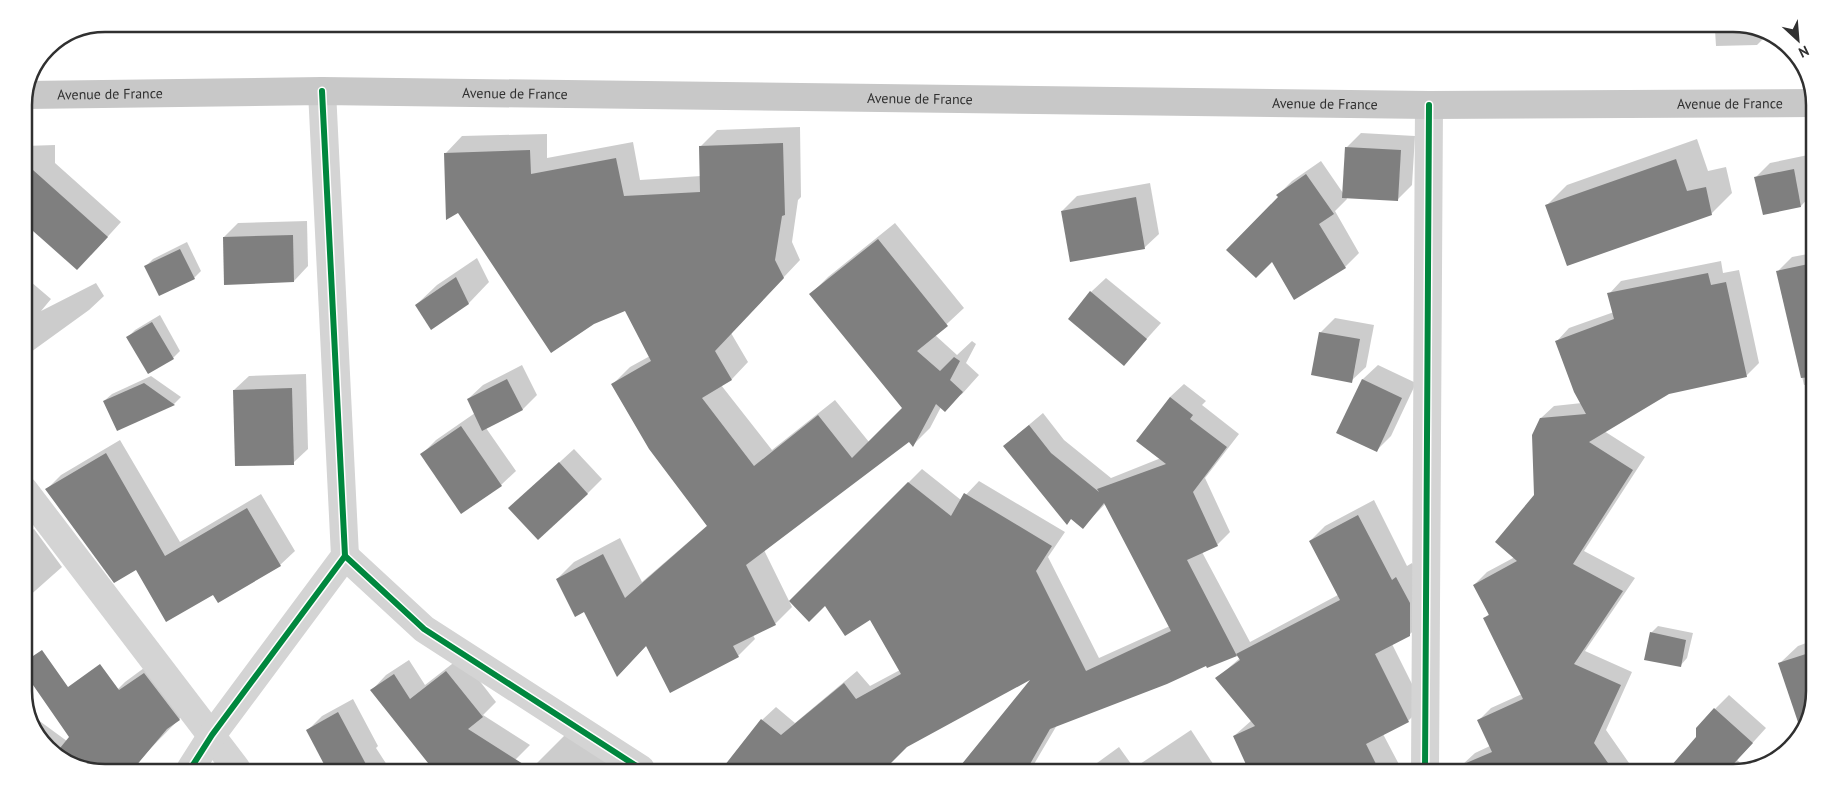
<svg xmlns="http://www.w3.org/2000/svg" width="1838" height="797" viewBox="0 0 1838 797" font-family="'PT Sans',sans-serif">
<rect width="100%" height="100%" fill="#fff"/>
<g fill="#0003">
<path d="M1715,30H1763L1764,38L1757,45L1716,46Z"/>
<path d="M800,127L801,197L798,200L792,242L800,260L731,333L748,362L732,379L721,385L772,450L835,400L869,442L904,408L811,294L828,277L895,223L964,308L935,335L957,355L972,341L976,344L966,363L979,375L962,394L941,407L930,428L913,445L909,440L764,550L792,607L775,624L753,635L755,639L738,656L647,645L618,675L585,610L557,579L574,562L620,538L642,582L708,525L613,384L630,367L650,356L626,309L446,153L462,136L547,134V158L633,142L640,180L701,176L700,147L717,130Z"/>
<path d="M1361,133L1415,136L1412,185L1397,200L1346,197L1347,199L1335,211L1359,253L1345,267L1278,195L1292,181L1321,161L1343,193L1346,148Z"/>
<path d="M1697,139L1708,171L1726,167L1732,193L1711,214L1547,205L1567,185Z"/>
<path d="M55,145V163L121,222L91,255L31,228L24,231V146Z"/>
<path d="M1808,155L1813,193L1801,206L1755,178L1770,163Z"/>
<path d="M1150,183L1159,234L1144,248L1062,211L1077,196Z"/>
<path d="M307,221L308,266L294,281L224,237L238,223Z"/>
<path d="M187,242L201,271L194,278L146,266L153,259Z"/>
<path d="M1813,253L1811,384L1804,385L1777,272L1792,257Z"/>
<path d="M477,258L489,282L469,303L431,328L416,305L437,285Z"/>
<path d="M1721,261L1723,273L1739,270L1759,363L1746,376L1669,393L1604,431L1645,457L1584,551L1635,578L1585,651L1632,672L1606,730L1636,773L1465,772L1462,765L1475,753L1490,746L1478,721L1491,708L1522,694L1485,618L1490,613L1474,585L1487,572L1515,557L1536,496L1541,418L1554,406L1582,403L1557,341L1569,328L1614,312L1609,294L1621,281Z"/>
<path d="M24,276L51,299L41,311L96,283L104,296L89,310L24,357Z"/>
<path d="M1106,278L1161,323L1124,364L1091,292Z"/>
<path d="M160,315L180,351L173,358L149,372L128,337L135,330Z"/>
<path d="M1335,318L1374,325L1366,367L1351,381L1320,333Z"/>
<path d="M522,365L537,395L523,409L486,428L516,471L501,485L422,454L436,440L475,413L468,399L483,385Z"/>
<path d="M1378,365L1416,383L1391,436L1376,451L1338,432L1363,379Z"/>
<path d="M306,374L308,449L293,463L234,390L249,376Z"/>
<path d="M151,376L181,397L174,404L117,429L104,401L112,394Z"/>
<path d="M1184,384L1206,401L1202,405L1239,434L1205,478L1230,532L1217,545L1202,552L1250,642L1338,595L1310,541L1325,526L1374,500L1407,566L1412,563L1425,587V620L1409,635L1392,644L1423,706L1408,721L1383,734L1403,772L1250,771L1234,736L1252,720L1217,678L1240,658L1238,654L1206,664L1057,725L1030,771L958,770L1035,676L906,746L888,763L900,770H743L762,720L776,707L795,723L857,671L870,686L900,670L870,619L825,604L790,601L922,469L961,500L979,481L1065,532L1048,557L1099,658L1170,626L1106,503L1083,527L1004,446L1043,413L1064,440L1111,478L1161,458L1170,397Z"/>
<path d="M120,440L180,542L261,494L295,551L280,565L214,593L137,568L47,489L61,475Z"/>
<path d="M574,449L602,479L587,494H525Z"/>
<path d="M34,529L62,567L27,598L24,594V536Z"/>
<path d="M1658,626L1693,633L1687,658L1680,666L1651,633Z"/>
<path d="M1809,642L1808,722L1802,729L1780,663L1798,646Z"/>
<path d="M163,654L198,700L146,753L106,701L125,682Z"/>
<path d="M461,657L496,702L483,715L530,745L516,759L500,769L434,768L372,690L386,675L409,660L425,685Z"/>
<path d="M1729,695L1766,728L1737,760L1747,768L1733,773H1667L1697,737L1715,709Z"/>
<path d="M353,699L378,746L376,748L389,768H328L308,730L322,716Z"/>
<path d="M30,714L101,766L75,767L41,741Z"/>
<path d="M573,727L616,769H531Z"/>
<path d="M1191,730L1217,770L1215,771H1086L1119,747L1134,768Z"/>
</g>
<g fill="#7f7f7f">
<path d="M783,143L785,215L782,216L775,260L784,278L715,351L732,380L702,398L754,466L818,415L852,458L902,408L809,294L878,239L948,326L917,351L940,371L954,357L960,361L950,380L963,392L945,412L936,404L913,447L909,442L746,565L776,625L733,646L739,657L670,693L646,646L617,677L584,612L575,617L556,579L603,554L625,598L707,526L649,449L611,384L651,361L625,311L594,324L551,353L458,213L446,220L444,153L530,150L531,174L616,158L624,196L700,192L699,146Z"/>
<path d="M1345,147L1401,150L1398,201L1342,198Z"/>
<path d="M1676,159L1687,191L1706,187L1712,215L1567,266L1545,205Z"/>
<path d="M24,162L108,237L77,270L24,223Z"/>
<path d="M1794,169L1801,207L1763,215L1754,177Z"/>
<path d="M1306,174L1334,214L1319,224L1346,268L1294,300L1272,262L1256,278L1226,250L1278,197L1276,195Z"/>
<path d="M1136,197L1145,249L1070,262L1061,211Z"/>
<path d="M293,235L294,282L224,285L223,237Z"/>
<path d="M180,249L195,279L159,296L144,266Z"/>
<path d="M1813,263L1811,377L1801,378L1776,271Z"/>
<path d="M1708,273L1711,285L1726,282L1747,377L1669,394L1589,442L1633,470L1573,564L1623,591L1574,664L1621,685L1594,743L1615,773L1445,772L1492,752L1477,720L1523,699L1483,618L1489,615L1473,585L1517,561L1495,542L1534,495L1532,435L1540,418L1586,414L1574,392L1555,341L1614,319L1607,293Z"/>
<path d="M456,277L469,304L431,330L415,305Z"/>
<path d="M1090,291L1147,339L1124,366L1068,319Z"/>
<path d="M152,322L174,359L148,374L126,337Z"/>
<path d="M1319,332L1360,339L1352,383L1311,375Z"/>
<path d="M507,379L523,410L482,431L467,399Z"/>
<path d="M1362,379L1402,398L1377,452L1336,433Z"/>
<path d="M144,383L175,405L117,431L103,401Z"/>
<path d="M292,388L294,465L235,466L233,390Z"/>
<path d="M1170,397L1193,415L1190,419L1227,447L1193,492L1218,546L1187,560L1237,656L1207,668L1206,666L1167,684L1050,729L1026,771L957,770L1030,680L907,747L884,770H721L761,719L781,735L844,683L856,699L901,674L870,620L845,636L825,606L809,622L789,601L908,482L951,516L964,493L1052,546L1036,571L1086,671L1171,631L1104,503L1083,529L1071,519L1067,525L1003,446L1029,425L1051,453L1099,492L1097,489L1166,464L1136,441Z"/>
<path d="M461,426L502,486L461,514L420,454Z"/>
<path d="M106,453L165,556L247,508L281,566L218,603L213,595L166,622L136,570L114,583L45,489Z"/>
<path d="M559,462L588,494L538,540L508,508Z"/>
<path d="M1358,515L1392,580L1396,577L1410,603V636L1375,654L1409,722L1366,744L1380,772L1249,771L1233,736L1255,726L1215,678L1240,660L1236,654L1340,600L1309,541Z"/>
<path d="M1650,632L1686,640L1681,667L1644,660Z"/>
<path d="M42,650L68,687L100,664L119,690L144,673L180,720L167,729L135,767H75L56,753L69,737L24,672V662Z"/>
<path d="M1809,653L1808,722L1801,731L1778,663Z"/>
<path d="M446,671L483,717L468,729L531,769L432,768L370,690L394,674L410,699Z"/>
<path d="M1714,708L1753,743L1725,773H1665L1696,737V728Z"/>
<path d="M338,712L368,768H326L306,730Z"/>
</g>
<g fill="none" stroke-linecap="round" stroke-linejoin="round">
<g stroke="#d4d4d4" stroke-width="28">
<path d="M24,490L236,768"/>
<path d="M345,556L424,629L641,769"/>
<path d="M191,768L212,735L345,556L322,91"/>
<path d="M1425,772L1429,105"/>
</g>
<path stroke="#c8c8c8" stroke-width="28" id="s1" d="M26,95L322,91L1429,105L1814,103"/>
<g stroke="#fff" stroke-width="9">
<g id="cycleway">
<path d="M345,556L424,629L641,769"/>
<path d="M191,768L212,735L345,556L322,91"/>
<path d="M1425,772L1429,105"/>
</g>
</g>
<use href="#cycleway" stroke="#00873e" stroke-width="6"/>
</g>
<g text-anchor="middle" stroke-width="5" stroke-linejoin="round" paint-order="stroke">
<g font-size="14" fill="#303030" stroke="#fff">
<text dy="5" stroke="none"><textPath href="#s1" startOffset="84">Avenue de France</textPath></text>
<text dy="5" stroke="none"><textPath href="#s1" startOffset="489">Avenue de France</textPath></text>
<text dy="5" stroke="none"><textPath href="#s1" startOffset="894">Avenue de France</textPath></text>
<text dy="5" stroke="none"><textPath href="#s1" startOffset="1704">Avenue de France</textPath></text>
<text dy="5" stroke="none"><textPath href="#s1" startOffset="1299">Avenue de France</textPath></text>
</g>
</g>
<path d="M0 0H1838V797H0ZM105 32H1733A73 73 0 0 1 1806 105V691A73 73 0 0 1 1733 764H105A73 73 0 0 1 32 691V105A73 73 0 0 1 105 32Z" fill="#fff" fill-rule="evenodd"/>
<path fill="none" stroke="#303030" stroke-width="2.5" d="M105 32H1733A73 73 0 0 1 1806 105V691A73 73 0 0 1 1733 764H105A73 73 0 0 1 32 691V105A73 73 0 0 1 105 32Z"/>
<g transform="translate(1798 40) rotate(154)" stroke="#ffffff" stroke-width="4" paint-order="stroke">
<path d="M0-4L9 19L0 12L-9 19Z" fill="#303030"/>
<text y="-8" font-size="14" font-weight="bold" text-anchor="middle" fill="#303030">N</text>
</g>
</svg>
